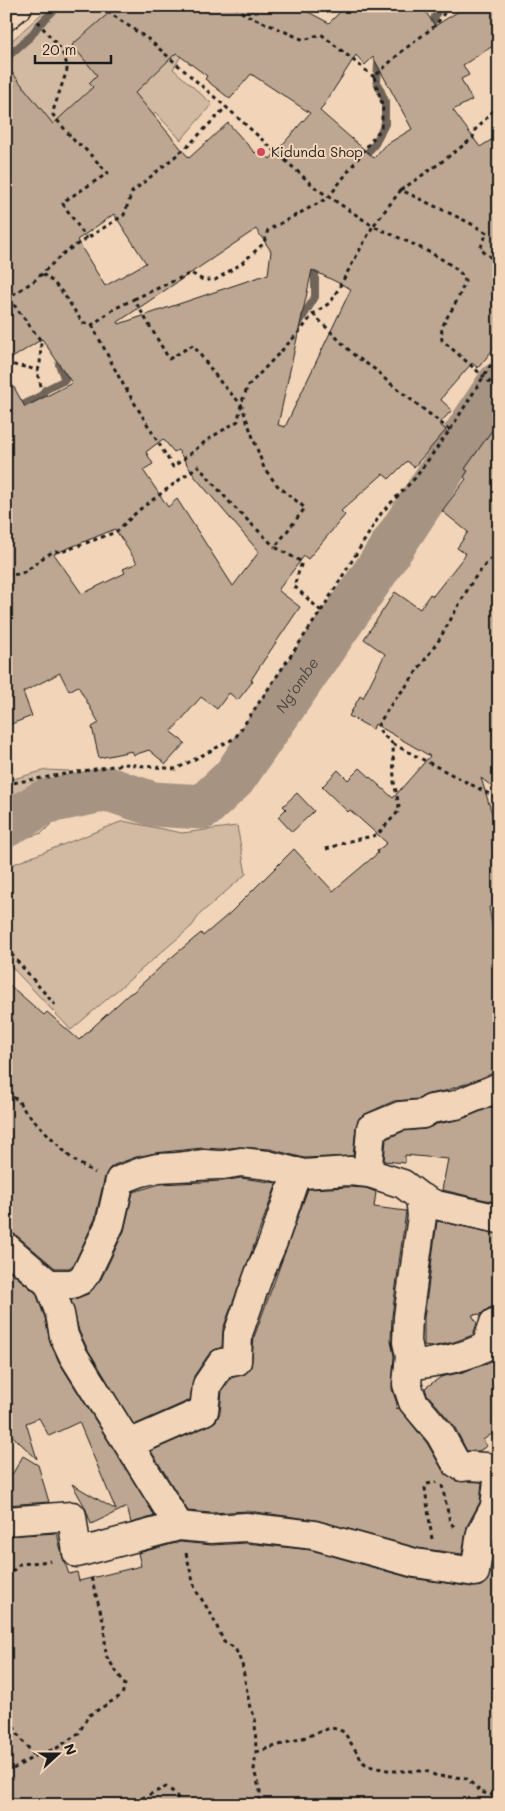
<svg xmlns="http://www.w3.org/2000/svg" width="505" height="1811" viewBox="0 0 505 1811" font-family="Mali,sans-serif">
<rect width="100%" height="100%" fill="#f2d5b9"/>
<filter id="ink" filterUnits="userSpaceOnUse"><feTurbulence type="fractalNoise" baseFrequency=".02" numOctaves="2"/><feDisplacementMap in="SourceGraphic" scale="10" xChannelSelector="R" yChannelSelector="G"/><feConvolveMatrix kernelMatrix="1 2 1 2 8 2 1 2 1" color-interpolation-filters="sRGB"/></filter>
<g filter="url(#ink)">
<g fill="#d2baa2" stroke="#776b5f">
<path d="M50,6H212L173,69L212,104L181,140L155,112L136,156L6,253V46Z"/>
<path d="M46,770L69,771L79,796L42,833L8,843L6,837V781Z"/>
<path d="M123,821L182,833L237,826L246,874L200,914L192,926L71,1030L6,961V867Z"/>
</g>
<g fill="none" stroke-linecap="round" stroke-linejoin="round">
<g stroke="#6f6359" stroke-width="8">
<path d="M42,22L58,6"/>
<path d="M427,29L433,22L439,6"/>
<path d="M6,58L31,36L38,26"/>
<path d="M362,159L375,144L385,124V101L377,82L378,64L384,60"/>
<path d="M296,328L315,297V262"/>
<path d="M16,411L25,404L42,395L45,390L65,380L59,364L66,360"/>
</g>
<path stroke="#a69382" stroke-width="45" id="s1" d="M6,825L44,802L108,789L153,804L203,807L234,778L376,571L499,384"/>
</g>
<g fill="#bda792" stroke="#1c1c1c" fill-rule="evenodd">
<path d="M117,6H297L329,23L346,6H422L435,26L467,6H499V42L463,65L469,75L461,79L472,100L453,110L480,147L499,135V342L478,368L472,363L444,395L441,400L452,410L439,424L446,430L414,467L407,461L389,479L383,474L341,511L345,515L308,559L304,556L279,589V591L300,607L260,666L251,680L253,681L238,700L229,693L217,709L201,697L171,732L185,743L166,764L149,750L134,755L132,751L99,758L92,727L99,723L78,686L69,691L60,673L23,692L32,716L6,726V373L25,407L72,383L42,339L6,362V65L53,124L93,87L89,83L97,75L72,45ZM176,53L207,76L205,79L230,99L251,74L310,113L270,159L260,149L255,153L228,123L189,158L135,93ZM356,55L365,65L373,57L412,129L384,146L374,158L320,111ZM114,214L146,263L105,286L77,240ZM256,229L271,251L268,274L119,324L118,322ZM312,270L351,289L285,427L278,425ZM163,439L174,452L178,450L195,477L259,552L233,586L177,499L168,507L143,470L153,464L146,452ZM115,529L137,563L123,569L125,573L82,594L54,554Z"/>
<path d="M499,420V792L481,778L499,836V903L495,904V906L489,907L498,960L494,961L499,985V1072L445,1091L428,1094L418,1099L394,1101L365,1114L359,1118L356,1126L353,1156L304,1158L270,1149L239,1147L222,1149L202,1148L155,1153L136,1157L114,1165L109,1169L105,1176L95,1219L74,1264L69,1268H55L16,1235L6,1232V982L44,1015L47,1012L79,1040L129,994L133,992L167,961L201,933L203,936L230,913L294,849L333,891L378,853L377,851L387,843L350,810L348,812L322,787L338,770L348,780L360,768L393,798L430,756L375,724L373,729L349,716L360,696L363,698L385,654L364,639L395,592L420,609L430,594L433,596L466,554L457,548L468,532L442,511L466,479L464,477L468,471L465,469Z"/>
<path d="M297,793L314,811L292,832L278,817L286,809L283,806Z"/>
<path d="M494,1106H499V1203L442,1190L448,1159L405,1155V1163L384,1161L386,1139L404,1131L425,1129L437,1124L462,1119Z"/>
<path d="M241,1178L277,1183L223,1329L222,1347L214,1350L209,1354L194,1376L190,1400L134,1425L87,1348L79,1331L71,1300L88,1294L101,1279L124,1231L133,1192L160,1184L223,1181Z"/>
<path d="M349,1187L366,1188L376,1192L374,1207L406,1211L392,1316L391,1341L394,1356L392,1389L397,1404L396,1409L399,1408L427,1443L443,1471L456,1481L482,1482L480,1502L467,1526L462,1554L418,1548L316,1520L248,1511L211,1513L188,1511L151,1451L210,1425L216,1421L220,1413L222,1391L231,1378L245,1374L251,1368L254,1337L308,1189Z"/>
<path d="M437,1221L499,1234V1306L489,1308L481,1314L472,1315L477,1323L473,1335L454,1342L431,1347L424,1346V1318Z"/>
<path d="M6,1268L36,1293L45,1318L50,1342L59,1362L155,1516L131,1523L127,1507L91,1524L85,1507L72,1484L116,1510L79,1422L49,1436L39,1418L26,1423L37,1459L6,1430Z"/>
<path d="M499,1354V1429L483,1440L487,1446L479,1451H467L454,1426L427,1394L425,1388L441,1377L463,1372L483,1365L493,1360Z"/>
<path d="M23,1456L38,1465L49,1502L6,1505V1485Z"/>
<path d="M57,1533L62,1555L69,1574L77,1572L79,1581L141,1566L138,1553L180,1542L212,1545L246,1543L311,1550L411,1578L473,1587L481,1586L487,1581L490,1574L496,1538L499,1533V1805H6V1536Z"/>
</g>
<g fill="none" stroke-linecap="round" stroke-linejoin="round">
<g stroke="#1c1c1c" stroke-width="31">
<g id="minor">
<path d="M369,1173L368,1166L371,1128L400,1116L423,1114L431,1109L456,1105L499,1087"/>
<path d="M420,1197L422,1216L408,1317L407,1342L410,1355L407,1384L413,1402L440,1434L456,1463L463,1467L470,1466L499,1468"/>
<path d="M6,1247L49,1284L60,1314L64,1336L73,1355L179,1526"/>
<path d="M49,1284H72L81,1280L87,1272L110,1224L120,1180L141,1172L158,1168L217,1165L177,1167L204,1164L217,1165H223L241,1162L268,1165L303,1174L349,1171L369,1173L403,1184L420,1197L436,1205L499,1219"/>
<path d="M409,1366C435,1362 463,1359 486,1346L494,1323L499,1321"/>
<path d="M129,1444L204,1411L207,1385L222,1363L237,1361L238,1334L259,1274L273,1242L297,1172"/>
<path d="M6,1521L72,1516L77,1553L179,1526L211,1529L246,1527L314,1535L415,1563L475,1572L481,1533L495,1507L499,1471"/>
</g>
</g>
<g stroke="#1c1c1c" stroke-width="31">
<path id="tertiary" d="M6,16L18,6"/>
</g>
<g stroke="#1c1c1c" stroke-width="3" stroke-dasharray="4 4" stroke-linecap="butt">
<path d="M235,6L244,14L304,40L321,34L374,77"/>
<path d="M38,21C48,37 67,50 67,70L53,111V115L77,144L81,145L108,173L66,200L63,204L87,239"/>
<path d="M499,105L474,131L473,138L440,163L401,190L468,222L487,233L480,249L499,264"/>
<path d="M401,190L373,226C391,235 464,263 465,282C462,289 459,297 455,304C449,316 439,325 442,340L499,390"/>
<path d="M9,298L41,341L40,366L37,371L42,390"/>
<path d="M6,299L34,281L65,252L124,215L132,192L189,145L226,107"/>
<path d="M134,299L191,273L203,280H215L241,264L264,243L268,230L328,198L381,128L383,107L374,77L401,52L436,25L449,6"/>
<path d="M313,314L354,355L376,370L386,380L450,430"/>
<path d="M92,325L120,379L173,467L210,438L238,421L241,404L248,386L302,329L313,314L331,302L373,226L317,189L226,107L148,39L99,6"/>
<path d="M6,361C15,368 26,365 37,371"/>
<path d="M6,574C11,574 18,575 22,573C38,565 45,550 64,551L116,532L139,510L198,466L233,506L275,547"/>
<path d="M321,611L382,512L415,478L450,430L499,352"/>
<path d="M393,744L499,799"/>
<path d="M6,784L125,764L176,769L235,738L321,611L294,586L302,562L275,547L305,508L277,485L264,468L241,404L222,384L193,345L169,359L134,299L114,309L92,325L83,323C70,305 61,285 42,274"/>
<path d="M326,849L350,841L377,835L397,813L399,806L394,782L393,744L381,733L378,725L392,703L407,685L439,640L473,580L499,548"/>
<path d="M6,948L55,1005"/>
<path d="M6,1101L12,1097L17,1099L25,1111L72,1159L95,1173"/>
<path d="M442,1485L450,1522L455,1528"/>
<path d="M432,1539L425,1488L427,1484L437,1482"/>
<path d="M186,1553L195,1589L211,1614L224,1642L235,1648L242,1664L250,1708L255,1717L256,1752L254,1770L260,1791L259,1805"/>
<path d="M6,1577L20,1564L51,1561"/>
<path d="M6,1712L20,1738L35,1756"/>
<path d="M256,1752L306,1737L330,1728L337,1729L344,1732L363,1762L368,1766L392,1771H426L437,1776L466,1778L481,1792L499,1797"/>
<path d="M6,1773L35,1756L57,1748L79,1733L88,1716L122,1695L125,1684L106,1656L104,1624L91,1577"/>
<path d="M127,1805L166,1787C173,1791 179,1796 180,1805"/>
</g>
<use href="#minor" stroke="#f2d5b9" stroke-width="28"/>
<use href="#tertiary" stroke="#f2d5b9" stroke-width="28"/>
</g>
</g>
<circle fill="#d1495b" stroke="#f2d5b9" stroke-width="2" cx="261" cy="152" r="5"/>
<g text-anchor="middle" stroke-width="4" stroke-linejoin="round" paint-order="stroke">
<g font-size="14" fill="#1c1c1c" stroke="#f2d5b9" text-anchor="start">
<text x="271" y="157">Kidunda Shop</text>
</g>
<g font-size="15" font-style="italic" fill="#4c4640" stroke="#f2d5b9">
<text dy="5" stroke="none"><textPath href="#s1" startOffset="362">Ng'ombe</textPath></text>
</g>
</g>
<rect width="505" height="1811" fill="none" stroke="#f2d5b9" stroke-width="25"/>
<rect x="12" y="12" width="480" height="1786" fill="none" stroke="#1c1c1c" stroke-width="2" filter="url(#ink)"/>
<g transform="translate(58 1754) rotate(69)" stroke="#f2d5b9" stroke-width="4" paint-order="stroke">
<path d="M0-4L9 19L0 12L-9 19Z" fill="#1c1c1c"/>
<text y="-8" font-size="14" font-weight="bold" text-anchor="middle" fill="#1c1c1c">N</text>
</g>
<path d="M35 55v8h76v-8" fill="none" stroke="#1c1c1c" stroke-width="2.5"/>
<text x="42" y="55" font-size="15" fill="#1c1c1c" stroke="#f2d5b9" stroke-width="4" paint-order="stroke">20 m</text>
</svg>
